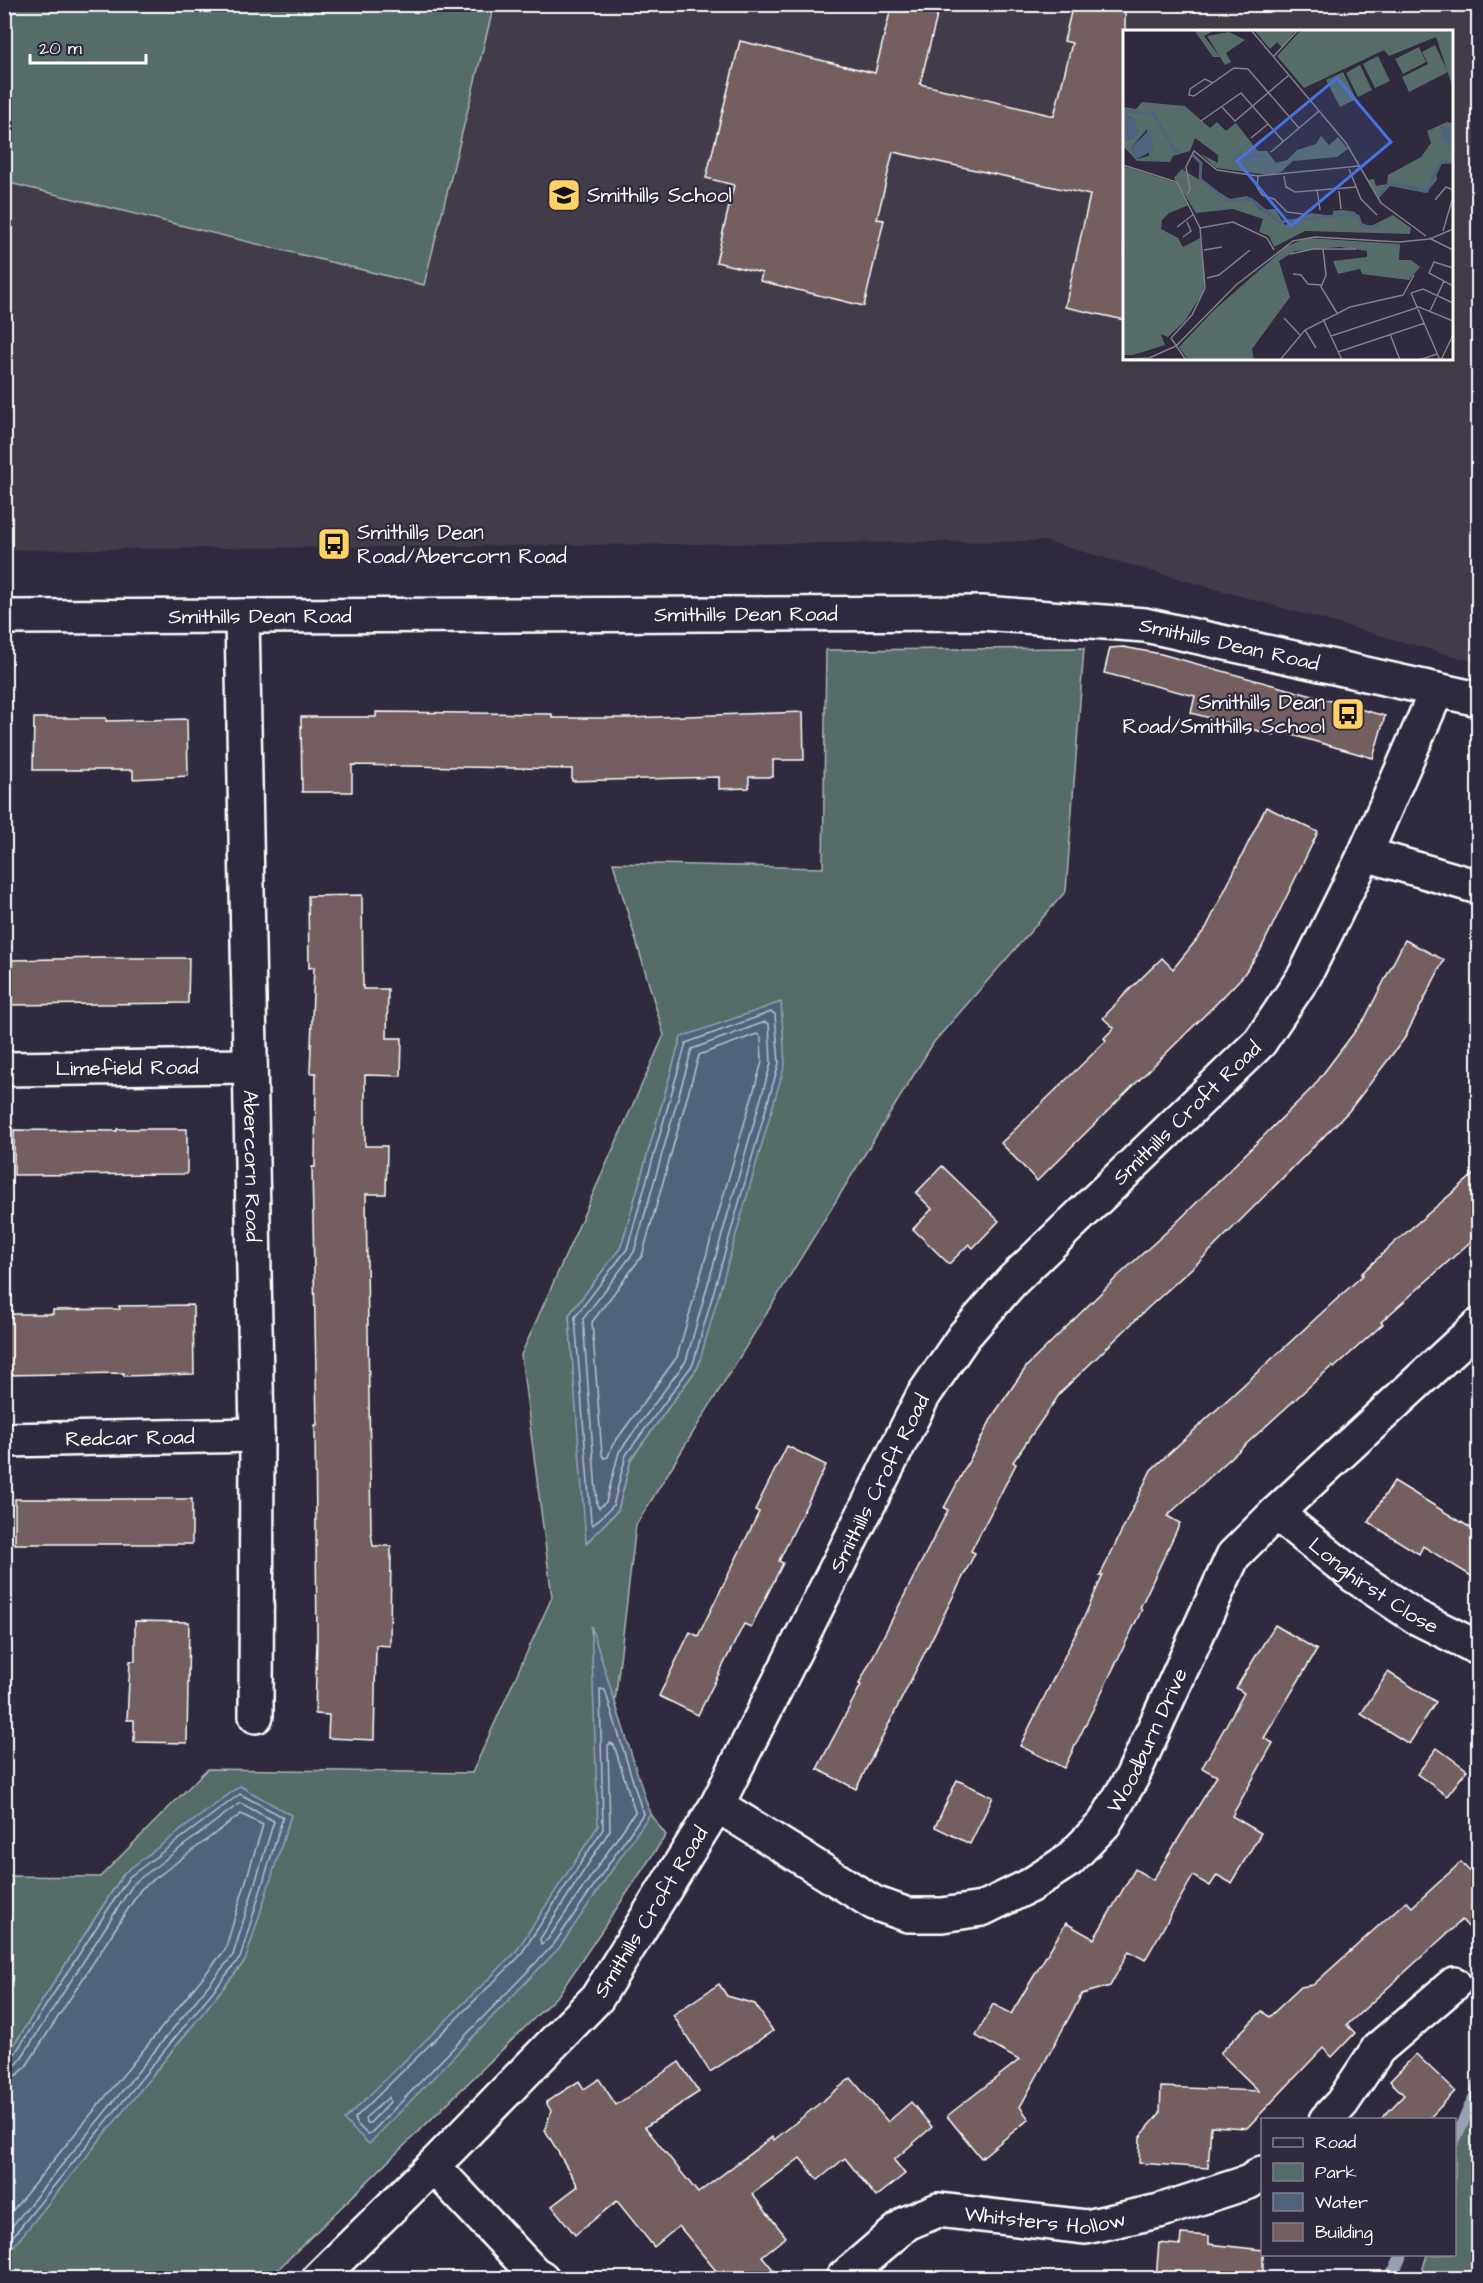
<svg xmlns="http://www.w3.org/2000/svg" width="1483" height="2283" viewBox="0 0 1483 2283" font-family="'Architects Daughter',sans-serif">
<rect width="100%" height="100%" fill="#2f2a3d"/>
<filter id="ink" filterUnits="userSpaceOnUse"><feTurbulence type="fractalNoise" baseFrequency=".0167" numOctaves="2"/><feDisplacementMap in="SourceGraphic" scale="12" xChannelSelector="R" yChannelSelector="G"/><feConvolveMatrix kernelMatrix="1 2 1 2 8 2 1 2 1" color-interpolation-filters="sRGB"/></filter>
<g filter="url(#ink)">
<path fill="#433a48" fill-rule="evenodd" d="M4,5H1478V663L1045,541L5,550ZM1124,32H1452V358H1124Z"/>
<g fill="#566c68" stroke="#aab6b4" stroke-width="1.5" fill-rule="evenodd">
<path d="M5,4L494,5L424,285L5,182Z"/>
<path d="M1084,648L1066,891L934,1042L636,1525L615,1702L650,1814L666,1835L559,1994L269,2278H5L4,2257L245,1961L124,1873L5,2059V1876L100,1877L207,1769L472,1773L552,1597L521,1355L664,1035L613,863L823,868L826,650ZM681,1038L698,1367L631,1459L618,1510L587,1542L569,1315L621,1247Z"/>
<path d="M1478,2066V2278H1420L1427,2255L1454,2254L1455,2153Z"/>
</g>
<g fill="#51637c" stroke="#97a1b0" stroke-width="1.5">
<path d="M781,1002L785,1064L698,1367L631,1459L618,1510L586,1543L569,1315L621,1247L681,1037Z"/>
<path d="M591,1626L650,1814L559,1948L369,2144L344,2120L515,1953L598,1826Z"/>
<path d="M240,1786L291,1815L245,1961L5,2257V2059L124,1873Z"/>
</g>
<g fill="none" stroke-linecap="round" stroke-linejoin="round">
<g stroke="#b9c1cb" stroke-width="1.5">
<path d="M771,1012L775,1014L779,1063L693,1364L626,1455L613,1506L593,1525L591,1522L575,1317L627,1249L686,1043Z"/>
<path d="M765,1022L769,1024L771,1063L686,1361L619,1452L606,1502L599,1508L597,1505L583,1319L634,1252L692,1049Z"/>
<path d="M757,1034L761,1037L762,1062L677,1357L612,1446L608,1457L604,1458L602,1455L592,1322L642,1256L699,1055Z"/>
<path d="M600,1689L605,1690L643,1814L554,1944L371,2133L367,2134L355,2122V2118L519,1957L603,1829Z"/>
<path d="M610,1743L614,1745L635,1812L548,1939L541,1944L540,1939L610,1830L608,1746Z"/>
<path d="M4,2061L12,2058L129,1877L240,1794L283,1817L240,1958L4,2247"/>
<path d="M4,2069L13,2067L18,2063L134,1883L240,1803L274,1821L233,1955L4,2236"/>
<path d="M4,2078L17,2075L25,2068L141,1889L241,1814L263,1825L225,1950L4,2221"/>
<path d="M389,2097L390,2102L370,2123H366L365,2118Z"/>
</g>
<g stroke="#97a1b0" stroke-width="12">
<path d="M1454,2141L1478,2089"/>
<path d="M1388,2278L1395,2269L1402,2254"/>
</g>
</g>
<g fill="#735e60" stroke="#fff" stroke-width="1.5">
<path d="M892,4H940L920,84L1054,116L1072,43L1064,41L1073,4H1125V320L1065,307L1090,195L893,152L877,219L884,220L864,306L760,281L762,273L716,262L734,185L706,178L740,41L875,73Z"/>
<path d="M1123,647L1161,654L1385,716L1373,758L1275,730L1274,735L1191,713L1195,696L1104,673L1110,648Z"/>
<path d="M376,712L552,714V718H629L803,712L804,760H773V777H749V788L719,789V777L572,781V769L352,765V792H302L301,717H376Z"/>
<path d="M34,718H106V721L187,719L188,776L133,779V770H33Z"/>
<path d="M1266,807L1318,832L1260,951L1242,977L1222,998L1037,1181L1001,1143L1106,1041L1104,1038L1114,1028L1103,1018L1123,996L1162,958L1173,969L1206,928Z"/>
<path d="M362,895L363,989H388L387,1038H402L401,1076L365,1075V1146H387L386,1194H366L371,1532L373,1546H391L390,1646L376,1645L374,1740L328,1738L329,1715L315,1714L317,1638L315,1425H317L312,1167H315L316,1073H310L314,967L309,968L308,896Z"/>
<path d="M1405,940L1444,960L1404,1039L1349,1111L1203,1258L1149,1307L1061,1392L1013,1462L1016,1464L971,1551L975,1553L856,1789L817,1769L861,1685L859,1684L948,1510L944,1508L961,1476L994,1414L1027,1366L1118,1276L1175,1224L1313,1087L1365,1018Z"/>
<path d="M101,958H189L188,1003L11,1005L12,960Z"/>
<path d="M117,1129H187V1174L14,1175V1130L117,1131Z"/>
<path d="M942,1166L999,1221L973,1248L969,1244L949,1264L913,1229L932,1209L916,1193Z"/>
<path d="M1479,1170V1234L1381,1322L1383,1324L1334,1368L1332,1366L1167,1516L1180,1523L1140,1608L1142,1609L1115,1665L1064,1768L1020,1746L1084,1617L1103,1575L1100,1576L1151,1470L1363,1275L1361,1274L1394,1243Z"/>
<path d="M193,1305L194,1374L124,1376V1373L4,1375V1314H53V1310L120,1309L119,1306Z"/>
<path d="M787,1446L826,1465L779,1561L783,1563L751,1627L744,1624L698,1715L659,1696L690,1632L698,1636L759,1512L755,1510Z"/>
<path d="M1394,1481L1479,1533V1581L1423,1546L1419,1554L1368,1522Z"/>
<rect x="15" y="1499" width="177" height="45"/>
<path d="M135,1621L189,1622L187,1743L134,1742V1720H127L130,1661H135Z"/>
<path d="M1275,1625L1317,1650L1264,1738L1273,1743L1232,1816L1261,1833L1231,1883L1217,1875L1210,1886L1193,1876L1145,1960L1129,1951L1110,1986L1082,1994L1020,2107L1029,2119L981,2158L947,2116L1019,2060L976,2036L993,2004L1011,2014L1066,1923L1094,1939L1135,1869L1153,1880L1217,1776L1202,1768L1244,1693L1236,1688Z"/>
<path d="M1388,1672L1436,1702L1409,1744L1361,1714Z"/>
<path d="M1437,1748L1467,1770L1447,1796L1417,1774Z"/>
<path d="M957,1780L993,1797L970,1844L935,1827Z"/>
<path d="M1461,1862L1479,1881V1939L1462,1920L1347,2025L1355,2033L1332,2057L1323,2048L1247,2128L1211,2126L1208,2168L1139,2163L1140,2137L1160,2113L1161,2087L1259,2091L1220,2053L1262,2011L1269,2017L1301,1987L1313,1985L1406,1901L1412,1907Z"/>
<path d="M719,1984L727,1996L755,2004L773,2031L710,2072L673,2015Z"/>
<path d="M1416,2054L1455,2091L1428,2120H1380L1404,2095L1390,2081Z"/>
<path d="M679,2062L699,2092L645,2127L698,2193L772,2137L774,2140L851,2078L888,2122L911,2102L932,2127L894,2160L905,2174L876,2197L845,2158L818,2180L800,2158L752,2194L786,2237L762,2256L780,2278H722L679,2226L654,2247L617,2201L575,2235L552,2206L578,2186L545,2130L551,2111L546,2102L579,2081L584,2089L599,2079L616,2105Z"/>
<path d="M1181,2234L1209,2236V2244L1263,2250V2278H1156L1159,2243L1180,2245Z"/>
</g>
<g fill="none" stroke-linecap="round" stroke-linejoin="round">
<g stroke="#fff" stroke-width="38">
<g id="street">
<path id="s1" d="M242,616L257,1435L256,1716"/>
<path d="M1365,854L1478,887"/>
<path id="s2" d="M4,1069L250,1066"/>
<path id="s3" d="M4,1440L257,1435"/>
<path id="s4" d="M1276,1513L1353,1575L1416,1617L1478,1648"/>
<path id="s5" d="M717,1805L874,1903L908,1915H942L982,1909L1029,1886L1069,1860L1104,1824L1132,1777L1233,1556L1276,1513L1478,1326"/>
<path d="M1326,2120L1342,2103L1378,2049L1454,1984"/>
<path d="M433,2166L534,2273L542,2278"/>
<path id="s6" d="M319,2278L433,2166L597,1998L717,1805L923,1396L964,1336L1012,1281L1260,1042L1305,975L1365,854L1437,690"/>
<path id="s7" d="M843,2278L907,2223L938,2210L1086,2227L1159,2211L1249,2182L1262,2173"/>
</g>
</g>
<g stroke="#fff" stroke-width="38">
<g id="secondary">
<path id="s8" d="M4,617L982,613L1145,625L1478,699"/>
</g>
</g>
<use href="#street" stroke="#2f2a3d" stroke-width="33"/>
<use href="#secondary" stroke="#2f2a3d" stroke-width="33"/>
</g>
</g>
<defs>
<g id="school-square" transform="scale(1.725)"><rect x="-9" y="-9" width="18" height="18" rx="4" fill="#ffd166" stroke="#2f2a3d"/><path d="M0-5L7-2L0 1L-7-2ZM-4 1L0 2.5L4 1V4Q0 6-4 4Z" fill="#111"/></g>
<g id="bus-square" transform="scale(1.725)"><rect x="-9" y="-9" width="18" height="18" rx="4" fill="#ffd166" stroke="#2f2a3d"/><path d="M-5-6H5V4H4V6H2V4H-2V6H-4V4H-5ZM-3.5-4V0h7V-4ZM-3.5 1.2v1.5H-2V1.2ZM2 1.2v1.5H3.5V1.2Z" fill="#111"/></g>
</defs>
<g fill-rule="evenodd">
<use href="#school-square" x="564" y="195"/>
<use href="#bus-square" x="334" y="544"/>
<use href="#bus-square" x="1348" y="714"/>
</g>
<g text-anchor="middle" stroke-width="4.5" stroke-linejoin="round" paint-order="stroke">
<g font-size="21" fill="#fff" stroke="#2f2a3d" text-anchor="start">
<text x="587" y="202">Smithills School</text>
<text x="357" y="539">Smithills Dean<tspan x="357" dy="24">Road/Abercorn Road</tspan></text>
<text x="1325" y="709" text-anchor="end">Smithills Dean<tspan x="1325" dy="24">Road/Smithills School</tspan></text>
</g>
<g font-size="21" fill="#fff" stroke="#2f2a3d">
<text dy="7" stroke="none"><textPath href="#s8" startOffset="742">Smithills Dean Road</textPath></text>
<text dy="7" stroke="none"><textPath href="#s8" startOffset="256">Smithills Dean Road</textPath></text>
<text dy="7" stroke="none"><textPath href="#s8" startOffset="1228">Smithills Dean Road</textPath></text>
<text dy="7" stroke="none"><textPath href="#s2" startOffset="123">Limefield Road</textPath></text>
<text dy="7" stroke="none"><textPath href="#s6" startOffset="1468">Smithills Croft Road</textPath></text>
<text dy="7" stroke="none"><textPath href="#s1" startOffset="550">Abercorn Road</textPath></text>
<text dy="7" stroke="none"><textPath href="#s3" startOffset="126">Redcar Road</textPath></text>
<text dy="7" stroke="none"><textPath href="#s6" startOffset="982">Smithills Croft Road</textPath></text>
<text dy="7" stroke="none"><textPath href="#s4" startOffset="122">Longhirst Close</textPath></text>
<text dy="7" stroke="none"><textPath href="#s5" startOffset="540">Woodburn Drive</textPath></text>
<text dy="7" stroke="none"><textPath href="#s6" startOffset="496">Smithills Croft Road</textPath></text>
<text dy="7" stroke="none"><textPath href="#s7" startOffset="226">Whitsters Hollow</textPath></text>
</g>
</g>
<g transform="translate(1123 30)">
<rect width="330" height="330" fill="#2f2a3d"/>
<path d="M71,0H92L81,6L97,27H90ZM131,0H173L159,18L154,12L147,19ZM178,0H330V58L313,7L266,26L261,20L181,58L154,26ZM106,2L122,10L103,23L108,32L102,35L84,6ZM312,15L325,42L286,62L279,47L305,34L299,22ZM296,17L303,32L280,44L272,29ZM255,26L267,51L252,58L240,34ZM237,35L249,60L235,67L223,43ZM220,42L233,69L217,77L203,50ZM19,72L62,76L87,98L94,92L103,101L113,93L135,121H144L153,133L164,130L174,120L193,114L198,106L206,115L215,107L225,119L214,127L170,131L158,142L147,145L93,138L78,124L95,133V125L72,108L67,121L50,126L47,132L14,131L0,116V110L9,109L15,101L11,89L0,84V77L13,79ZM24,99L26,126L14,129L8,118ZM324,92L330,93V133L318,134L313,141L314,150L303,163L267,156L256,168L245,150L251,149L253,156L264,154L265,145L298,127L308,113L304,101ZM0,136L54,153L66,175L46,183L39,190L38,199L55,208L60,217L77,208L82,246L80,262L62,291L45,307L38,304L42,315L10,325H0ZM59,139L107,169L124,166L138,180L152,179L162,195L188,183L210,186V181L220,180L232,182L238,193L248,196L270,185L288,198L287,204L182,201L151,217L146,206L136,202L140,189L110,179L73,183L51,148ZM184,208L277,214L276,230H288L297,237L286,250L239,244L237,239L215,244L210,231L244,227V221L217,217L172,221L156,231L167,267L129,319L131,330H65L56,317L91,280L164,216Z" fill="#566c68" fill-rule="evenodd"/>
<path d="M0,84L11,89L14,96L15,105L9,109L0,110ZM318,97H330V117L318,111ZM26,100L31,120L14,129L7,119ZM136,122L145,127L110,131L109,125Z" fill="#51637c"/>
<path fill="none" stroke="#51637c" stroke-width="3" d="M0,81L31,84L51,120L58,122M70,125L78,133L77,149L104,171L128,169L156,192L228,184L235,186L239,197L257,196M257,164L266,153L304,161L318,132H330"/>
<path fill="none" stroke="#827f8b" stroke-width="1.5" d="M128,0L223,113L258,173L303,206M150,27L175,0M90,53L82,49L67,59L66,65L71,66L111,38L125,39L176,98M98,76L112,91L166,45M78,91L118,63L160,111M128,108L145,94M148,122L196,81M0,135L54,152L77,198L82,258L69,285L48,308L63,330M226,139L238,169L254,185M135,146L134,157L139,165L151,169L164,182L180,184M161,146L163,157L172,162L234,157M194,159L197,180M216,161L218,179M64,165L67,159L63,137L71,121L94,140L135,146L236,136M312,170L323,157L330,160M54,197L71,184M77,198L110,192L144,208L151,220M320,201L330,167M60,207L68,201L64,192M306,208L330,220M200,219L203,245L198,257L214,283M81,220L99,217M167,224L190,219H233M330,238L311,232L306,243L330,256M170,244L178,245L185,254L198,255M84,248L96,245L127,220M288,263L317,330M288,263L300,259L330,273M307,281L321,251M161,288L177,305M200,289L219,330M182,300L193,318M267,304L277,330M208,306L296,277L330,291M215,322L302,293M0,329L26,328L53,316L113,255L170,211L192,207L276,212L307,209L330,199M157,330L182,300L227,277L280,265L291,245M296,330L314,324M318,330L330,305"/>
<path fill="#4a71e0" fill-opacity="0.15" stroke="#4a71e0" stroke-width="3" d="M214,48L268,112L168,196L114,131Z"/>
<rect width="330" height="330" fill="none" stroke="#fff" stroke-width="3"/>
</g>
<rect width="1483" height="2283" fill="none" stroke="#2f2a3d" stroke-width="24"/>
<rect x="12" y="12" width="1459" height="2259" fill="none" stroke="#fff" stroke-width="2" filter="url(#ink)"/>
<rect x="1261" y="2118" width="195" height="138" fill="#2f2a3d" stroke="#827f8b" stroke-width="1.5"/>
<rect x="1273" y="2138" width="30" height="9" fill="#2f2a3d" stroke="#827f8b" stroke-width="1.5"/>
<text x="1315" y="2148" font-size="18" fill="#ffffff">Road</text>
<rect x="1273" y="2163" width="30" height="18" fill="#566c68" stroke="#827f8b" stroke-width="1.5"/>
<text x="1315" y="2178" font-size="18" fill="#ffffff">Park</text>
<rect x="1273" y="2193" width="30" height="18" fill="#51637c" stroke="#827f8b" stroke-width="1.5"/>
<text x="1315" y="2208" font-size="18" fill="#ffffff">Water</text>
<rect x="1273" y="2223" width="30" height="18" fill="#735e60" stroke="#827f8b" stroke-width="1.5"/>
<text x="1315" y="2238" font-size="18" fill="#ffffff">Building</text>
<path d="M30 54v9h116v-9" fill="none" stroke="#ffffff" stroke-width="3"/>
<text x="39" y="54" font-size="18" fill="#ffffff" stroke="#2f2a3d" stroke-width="4.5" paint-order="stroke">20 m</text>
</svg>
